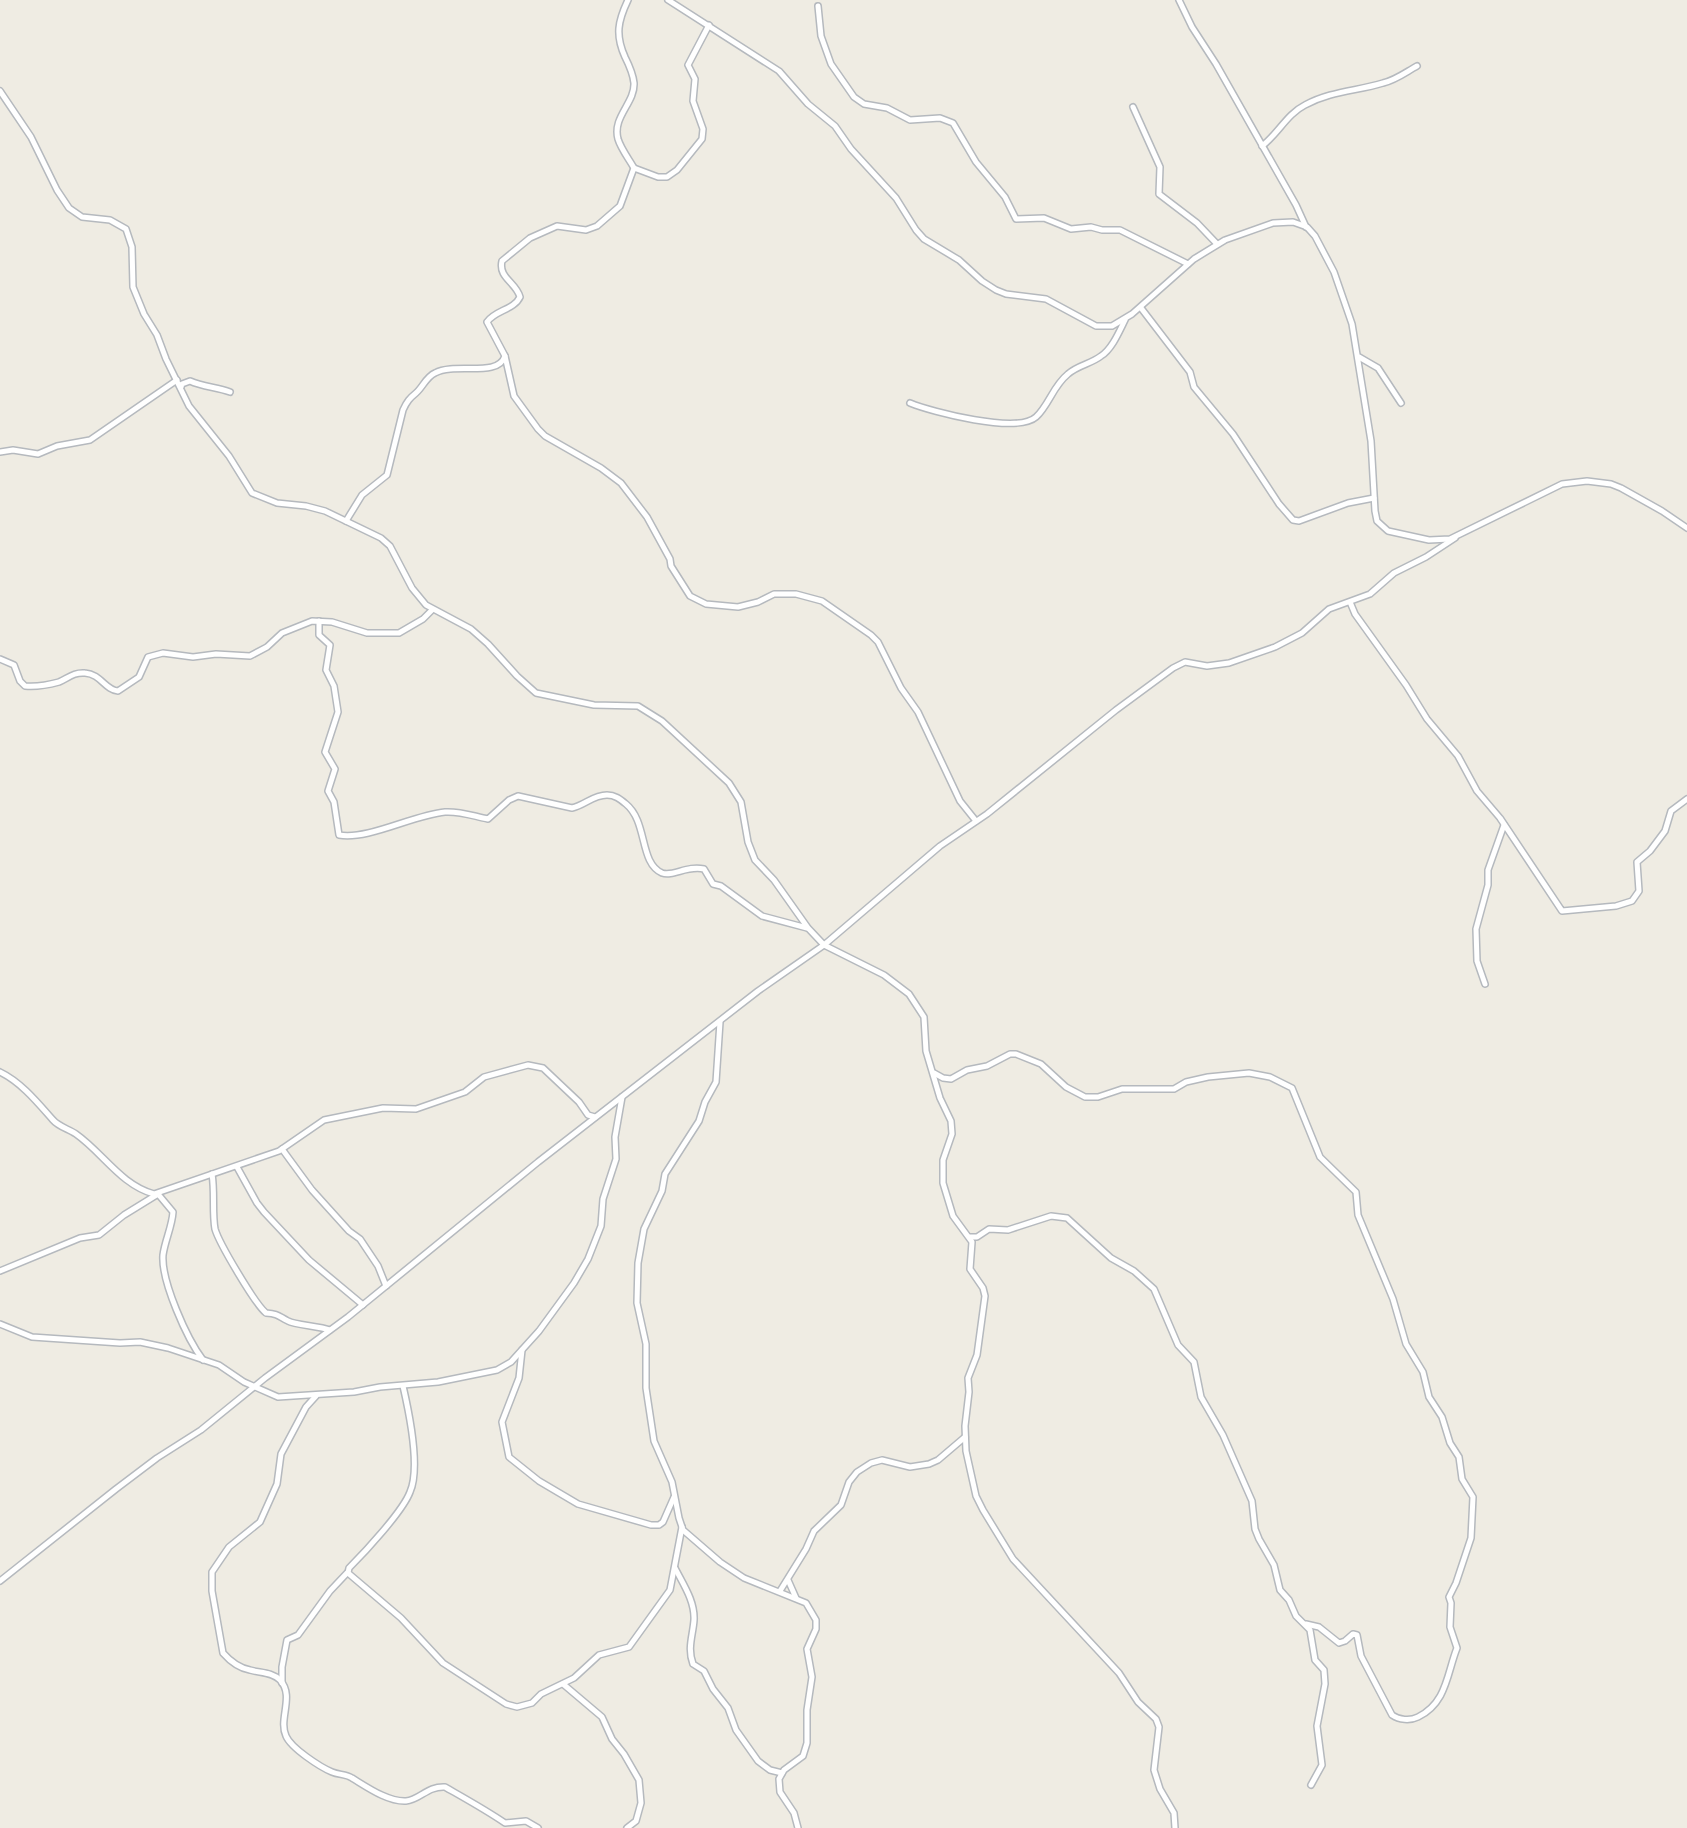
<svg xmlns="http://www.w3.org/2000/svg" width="1687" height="1828" viewBox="0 0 1687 1828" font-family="'DM Sans',sans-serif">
<rect width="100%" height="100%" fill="#efece3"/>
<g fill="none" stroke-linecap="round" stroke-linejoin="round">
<g stroke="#b5b9be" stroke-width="8">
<g id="minor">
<path d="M628,0C618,21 615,35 625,57C629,65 633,73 634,83C635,103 612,117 618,139C621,149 629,159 634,168"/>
<path d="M668,0L779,71L808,104L835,126L851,149L896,198L916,230L924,239L959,260L982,281L996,290L1006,294L1046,299L1096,326H1112L1132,314L1194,259L1225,240L1273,223L1293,222L1307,227L1315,236L1334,272L1352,324L1371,441L1375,511L1377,521L1388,531L1429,540L1450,539L1562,484L1587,481L1611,484L1621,488L1662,511L1687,528"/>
<path d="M1179,0L1192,27L1216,64L1296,205L1306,227"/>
<path d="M818,6L821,36L831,64L854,97L864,104L887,108L910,120L940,118L953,123L976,162L1005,197L1016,219L1044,218L1071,229L1091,227L1102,230H1120L1188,264"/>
<path d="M0,91L31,137L57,190L69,208L82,217L110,220L126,229L132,247L133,287L144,314L157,335L166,359L189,406L229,456L252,493L277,503L306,506L325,511L381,538L390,546L412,588L426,605L471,629L488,644L517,676L536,693L594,705L638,706L662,721L729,783L741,802L748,842L755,860L774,880L808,928L824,945L884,975L909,994L924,1017L926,1051L940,1098L951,1121L952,1134L943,1160V1183L953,1216L972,1242L970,1269L983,1288L985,1296L977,1355L968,1378L969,1392L965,1426L966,1451L976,1496L983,1510L1013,1559L1119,1673L1138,1702L1156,1719L1159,1727L1154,1770L1160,1789L1174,1813L1175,1828"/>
<path d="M1133,107L1160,167L1159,194L1197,223L1217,244"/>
<path d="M1262,146C1278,134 1287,114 1305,105C1331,91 1357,91 1383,83C1396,80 1406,72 1417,66"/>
<path d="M1141,308L1190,372L1194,387L1233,434L1279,504L1293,520L1299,521L1348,503L1374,498"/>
<path d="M505,356L514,396L538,429L545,436L601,468L621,483L647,517L670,559L671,566L690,596L706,604L738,607L758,602L774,594H796L822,601L871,635L878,642L901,688L918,712L960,801L976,821"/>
<path d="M1359,357L1378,368L1401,403"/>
<path d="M181,387L182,384L190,381C203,387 217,387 230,392"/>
<path d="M910,403C932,412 1017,434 1036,417C1049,405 1053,386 1068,374C1078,365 1091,364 1101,356C1112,349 1119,332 1125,320"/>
<path d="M0,452L13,450L38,454L57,446L90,440L177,380"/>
<path d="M346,521L362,495L387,475L403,410C407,401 410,398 416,393C423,387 426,377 435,373C456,362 498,378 505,356L487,322C495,310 514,310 520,297C516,282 498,278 502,261L530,238L557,226L586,230L597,226L620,206L634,168L658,177H667L677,170L702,139L703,129L693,101L695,79L688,65L709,25"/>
<path d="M1350,602L1355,614L1406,685L1427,719L1458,756L1477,791L1500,818L1562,911L1616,906L1632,901L1639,891L1637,862L1650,851L1665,831L1671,811L1687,799"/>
<path d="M319,621V635L330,645L326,670L334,686L338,712L325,752L335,769L328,791L334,802L339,835C369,840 413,815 445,812C460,811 473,816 488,819L509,800L518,796L572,808C585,805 593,795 607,795C615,795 620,799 626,804C648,822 639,863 662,873C673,877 687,865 704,869L713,884L721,886L762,916L807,928"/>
<path d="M0,659L14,665L20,681L25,686C36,687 48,685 59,682C68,678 74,672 85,673C101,674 105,690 118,691L139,677L148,657L163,653L193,657L216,654L250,656L267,647L282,633L312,621L332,622L367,633H399L423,619L432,610"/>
<path d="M1485,984L1477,961L1476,929L1488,885V870L1504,825"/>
<path d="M720,1022L716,1082L705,1102L699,1121L665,1174L662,1191L644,1229L638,1263L637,1303L646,1344V1388L654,1441L672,1482L679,1518L683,1530L720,1562L744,1578L806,1603L816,1620V1629L807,1649L812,1677L807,1710V1743L803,1756L784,1770L779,1779L780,1792L794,1813L798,1828"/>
<path d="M0,1072C21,1082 38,1103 53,1120C59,1127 69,1129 76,1134C103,1153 121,1185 154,1194L279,1151L324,1120L383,1108L416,1109L465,1092L484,1077L528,1065L543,1068L579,1102L588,1115L595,1117"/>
<path d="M934,1073L943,1078L951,1079L967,1070L987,1066L1010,1054H1016L1041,1064L1066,1087L1085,1097H1098L1122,1089H1174L1186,1082L1208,1077L1249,1073L1270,1077L1292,1088L1320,1157L1356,1192L1358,1215L1393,1299L1406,1344L1423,1372L1429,1397L1442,1417L1450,1443L1459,1457L1462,1479L1473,1497L1471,1538L1456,1583L1449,1597L1451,1603L1450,1627L1457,1648C1447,1673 1447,1703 1418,1717C1410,1721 1399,1720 1392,1715L1361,1656L1357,1635L1353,1634L1345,1641L1339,1643L1319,1627L1306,1624"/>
<path d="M282,1149L312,1190L349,1231L360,1239L378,1266L386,1286"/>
<path d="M237,1167L257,1203L264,1212L309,1260L363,1305"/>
<path d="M212,1174C215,1192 212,1212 215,1229C219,1243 255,1304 266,1313C279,1314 278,1316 288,1321C295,1325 319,1326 330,1330"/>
<path d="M970,1237H977L989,1229L1008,1230L1051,1216L1067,1218L1111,1258L1134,1271L1154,1289L1178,1345L1194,1362L1201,1397L1223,1435L1252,1501L1255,1529L1259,1539L1274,1565L1280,1590L1289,1600L1296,1616L1310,1630L1315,1660L1324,1670L1325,1684L1317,1726L1322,1765L1311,1785"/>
<path d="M0,1271L80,1238L99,1235L124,1215L158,1194L173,1212C172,1227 165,1240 163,1255C161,1281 187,1339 203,1360"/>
<path d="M0,1324L32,1337L120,1343L140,1342L168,1348L219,1365L244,1382L278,1397L354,1392L380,1387L438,1382L497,1370L511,1362L539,1331L574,1283L588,1259L601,1226L603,1199L616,1159L615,1137L622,1097"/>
<path d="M522,1350L519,1378L502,1422L509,1457L539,1481L578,1504L651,1525H659L663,1522L674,1497"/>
<path d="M403,1386C409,1412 421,1467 410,1492C403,1511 365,1552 349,1568L348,1573L401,1618L443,1663L506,1704L517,1707L532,1703L541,1694L574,1678L599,1655L629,1647L670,1590L682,1527"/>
<path d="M316,1396L306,1407L281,1454L277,1484L260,1522L229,1547L212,1572V1591L223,1653C230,1661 239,1668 250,1670C260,1673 272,1672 280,1680C295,1696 278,1719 286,1736C291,1748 320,1767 332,1772C339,1775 346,1774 352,1778C367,1787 388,1802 406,1801C420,1800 427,1786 445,1787C466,1799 486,1810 505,1823L526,1821L538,1828"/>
<path d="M675,1568C683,1584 695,1601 694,1620C693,1635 687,1648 693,1664L704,1671L713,1689L728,1708L736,1730L758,1761L770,1770L782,1773"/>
<path d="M788,1580L796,1598"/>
<path d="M0,1581L116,1489L157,1458L201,1430L265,1378L348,1317L538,1162L758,991L824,945L940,846L987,814L1116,710L1173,668L1185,662L1207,666L1229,663L1275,647L1302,633L1329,609L1370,594L1394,573L1426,557L1455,538"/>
<path d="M780,1591L806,1549L814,1531L841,1505L849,1482L857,1472L871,1463L882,1460L910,1467L929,1464L938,1460L965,1437"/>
<path d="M282,1683V1667L287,1640L298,1635L330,1591L347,1573"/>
<path d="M563,1684L602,1717L612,1739L624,1754L639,1780L641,1803L636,1821L627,1828"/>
</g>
</g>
<use href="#minor" stroke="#fff" stroke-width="5"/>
</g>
</svg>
